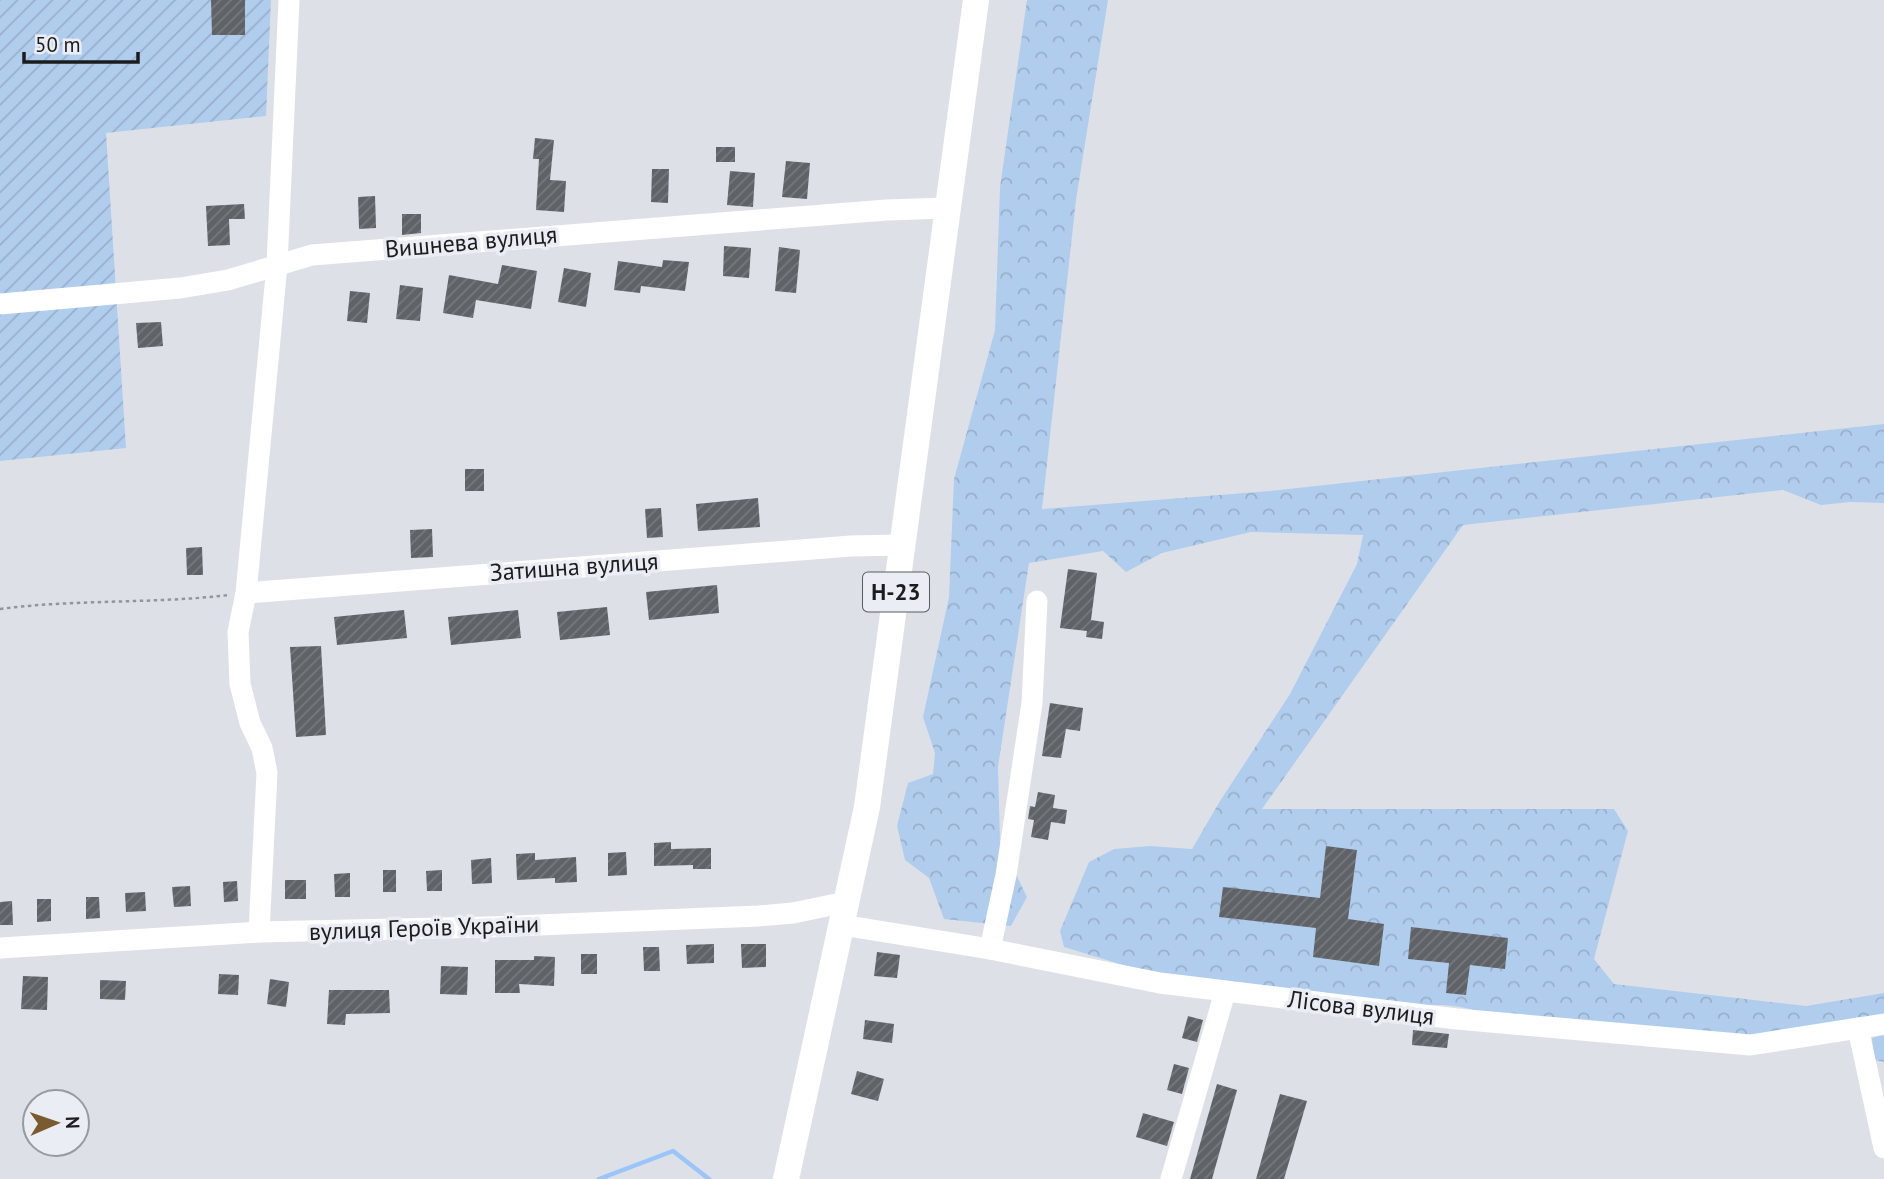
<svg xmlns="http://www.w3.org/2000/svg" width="1884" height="1179" viewBox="0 0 1884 1179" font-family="'PT Sans',sans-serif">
<defs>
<pattern id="forest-crowns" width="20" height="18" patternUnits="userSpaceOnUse" patternTransform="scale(1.75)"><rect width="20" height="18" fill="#b1cdee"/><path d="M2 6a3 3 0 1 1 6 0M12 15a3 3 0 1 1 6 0" fill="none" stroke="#98afcc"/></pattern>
<pattern id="garden-furrows" width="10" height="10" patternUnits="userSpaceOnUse" patternTransform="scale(1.75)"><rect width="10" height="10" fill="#b1cdee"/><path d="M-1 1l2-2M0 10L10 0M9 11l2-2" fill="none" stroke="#98afcc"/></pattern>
<pattern id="building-hatch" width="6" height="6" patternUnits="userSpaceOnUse" patternTransform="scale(1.75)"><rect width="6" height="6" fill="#5f6368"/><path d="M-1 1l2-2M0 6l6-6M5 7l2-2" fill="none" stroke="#76797d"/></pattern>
</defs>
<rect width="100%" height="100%" fill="#dde1e7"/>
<g fill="url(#forest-crowns)">
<path d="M1027,0H1108L1076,200L1042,509L1270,491L1884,424V503L1850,502L1821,505L1783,490L1463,525L1262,809H1614L1628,831L1594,959L1614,984L1806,1006L1884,993V1015L1749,1039L1481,1012C1455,1004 1433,1003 1407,1008L1146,972L1064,947L1060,931L1089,862L1114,849L1150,846L1192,849L1220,801L1290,694L1357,564L1363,535L1251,532L1162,553L1126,572L1103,551L1029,563L998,767L1000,842L1027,897L1011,926L944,919L929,878L905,860L897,826L908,783L933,774L935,753L923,717L949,597L954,479L995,330L1000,187Z"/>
<path d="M1884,1035V1062L1874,1060L1872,1038Z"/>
</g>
<path fill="url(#garden-furrows)" d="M0,0H271L266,116L106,133L126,448L0,461Z"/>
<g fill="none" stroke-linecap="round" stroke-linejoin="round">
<path stroke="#9bc5fa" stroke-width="4.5" d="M599,1179L673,1151L709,1179"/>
</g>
<g fill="url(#building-hatch)">
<path d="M211,0H245V35H212Z"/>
<path d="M535,138L554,140L550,180L566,181L564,212L536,210L539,159H533Z"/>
<rect x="716" y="147" width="19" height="15"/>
<path d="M786,161L810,163L807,199L782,197Z"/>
<path d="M652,169H669L668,203L651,202Z"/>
<path d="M730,171L755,173L753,207L727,205Z"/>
<path d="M375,196L376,228L359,229L358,197Z"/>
<path d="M244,204L245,219H229L230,245L208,246L206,206Z"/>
<path d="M402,214H421V233L402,235Z"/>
<path d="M724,246L751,248L749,278L723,276Z"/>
<path d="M779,247L800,250L796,293L775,291Z"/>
<path d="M663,260L689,262L685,291L641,286L640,293L614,290L618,261L662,267Z"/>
<path d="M502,265L537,271L531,309L476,300L473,318L443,313L449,275L498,284Z"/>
<path d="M564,268L591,273L586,307L558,302Z"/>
<path d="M400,285L423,288L420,321L396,319Z"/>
<path d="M350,291L370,293L367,323L347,321Z"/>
<path d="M161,322L163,346L138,348L136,323Z"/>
<rect x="465" y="469" width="19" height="22"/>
<path d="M758,498L760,527L698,531L696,504Z"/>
<path d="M661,508L663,537L647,538L645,509Z"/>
<path d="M432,529L433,557L411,558L410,530Z"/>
<path d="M202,547L203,575H187L186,548Z"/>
<path d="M1068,569L1097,573L1091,620L1104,622L1102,639L1086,637L1087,631L1060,628Z"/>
<path d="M717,585L719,613L649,620L646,592Z"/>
<path d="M607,607L610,635L560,640L557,612Z"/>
<path d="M404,610L407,638L337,645L334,617Z"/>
<path d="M518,610L521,638L451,645L448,617Z"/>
<path d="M321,646L326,735L296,737L290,647Z"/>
<path d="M1050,703L1083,708L1080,731L1066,729L1061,758L1042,756Z"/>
<path d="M1038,792L1055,795L1053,808L1067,810L1065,824L1051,822L1048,840L1031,837L1034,820L1028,819L1030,806L1035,807Z"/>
<path d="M671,842V849L711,848V869H693V865L654,866V843Z"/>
<path d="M1326,846L1357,850L1348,919L1384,924L1379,966L1313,957L1316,928L1219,917L1223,887L1320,898Z"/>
<path d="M626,852L627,875L608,876V853Z"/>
<path d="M535,853V860L576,857L577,882L555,883V878L517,880L516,854Z"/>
<path d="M491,858L492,883L472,884L471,860Z"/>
<rect x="383" y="870" width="13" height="22"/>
<path d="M442,870V891H427L426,871Z"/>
<path d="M350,873V897H335L334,874Z"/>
<rect x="285" y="880" width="21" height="19"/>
<path d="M237,881L238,901L224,902L223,882Z"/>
<path d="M190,886L191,906L174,907L172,887Z"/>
<path d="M145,892L146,911L126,912L125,893Z"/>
<path d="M86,897H99L100,918L86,919Z"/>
<path d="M37,899H51V921L37,922Z"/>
<path d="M12,901L13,925H0V902Z"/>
<path d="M1411,927L1508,938L1505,969L1470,965L1466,995L1446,993L1449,963L1408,959Z"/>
<path d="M714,944V963L687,964L686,945Z"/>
<path d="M741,944H766V967L742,968Z"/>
<path d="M643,947H659L660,971H644Z"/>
<path d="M877,952L900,955L897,978L874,976Z"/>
<rect x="581" y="954" width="16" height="20"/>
<path d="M534,956L555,957L554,986L519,984L520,993H495V960H534Z"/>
<path d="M441,966L468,967L467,995L440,994Z"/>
<path d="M219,974L239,975L238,995L218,994Z"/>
<path d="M23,976L48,977L47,1010L21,1009Z"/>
<path d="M270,979L289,982L286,1007L267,1004Z"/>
<path d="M100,980L126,981L125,1000L100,999Z"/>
<path d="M329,990H389L390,1013L346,1014L345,1025L327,1024Z"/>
<path d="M1188,1016L1203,1020L1197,1042L1182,1038Z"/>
<path d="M865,1020L894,1024L892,1043L863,1039Z"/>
<path d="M1413,1030L1449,1034L1447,1048L1412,1045Z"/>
<path d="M1174,1064L1189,1068L1182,1094L1167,1090Z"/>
<path d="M857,1071L884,1079L878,1101L851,1094Z"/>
<path d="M1217,1084L1237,1090L1212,1179H1190Z"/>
<path d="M1280,1094L1307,1101L1284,1179H1256Z"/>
<path d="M1143,1113L1174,1122L1167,1146L1136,1137Z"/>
</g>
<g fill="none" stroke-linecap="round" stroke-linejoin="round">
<path stroke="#92959a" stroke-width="2.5" stroke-dasharray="3.5 3.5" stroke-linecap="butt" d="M0,609C76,599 153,604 229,595"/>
<g stroke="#fff" stroke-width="21">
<path d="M0,304L180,288L228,280L312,255L887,210L947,208"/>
<path d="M246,593L851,546L903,545"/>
<path d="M842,925L990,949L1160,983L1457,1019L1750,1045L1884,1024"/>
<path d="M259,932L267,773L262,748L250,723L240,684L238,632L246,593L277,265L289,0"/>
<path d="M0,948L259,932L489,927L759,916L793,913L846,902"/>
<path d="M990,949L1006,875L1032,703L1037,601"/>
<path d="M1858,1028L1884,1148"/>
<path d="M1171,1179L1225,992"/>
</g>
<path stroke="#fff" stroke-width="26" d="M786,1179L867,807L976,0"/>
</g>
<g text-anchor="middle" stroke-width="7" stroke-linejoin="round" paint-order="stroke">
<rect fill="#eaeef4" stroke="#595b5e" stroke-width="2" x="863" y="572.5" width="66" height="39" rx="5"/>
<g font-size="23" font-weight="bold" fill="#1b1c1e">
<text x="896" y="600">Н-23</text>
</g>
<g font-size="24" fill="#1b1c1e" stroke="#eaeef4">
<text transform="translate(471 242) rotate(-5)" y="8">Вишнева вулиця</text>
<text transform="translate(574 567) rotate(-4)" y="8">Затишна вулиця</text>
<text transform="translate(424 928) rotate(-2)" y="8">вулиця Героїв України</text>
<text transform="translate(1361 1008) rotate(7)" y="8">Лісова вулиця</text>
</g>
</g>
<g transform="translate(56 1123) rotate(88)"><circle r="33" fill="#eaeef4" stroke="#979a9e" stroke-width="2"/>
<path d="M0-5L12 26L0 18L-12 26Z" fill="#7a5b30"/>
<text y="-10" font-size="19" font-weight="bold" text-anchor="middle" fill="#1b1c1e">N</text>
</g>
<path d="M24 52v10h114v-10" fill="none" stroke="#1b1c1e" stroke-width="3.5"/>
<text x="35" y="52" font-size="21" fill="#1b1c1e" stroke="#eaeef4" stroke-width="5" paint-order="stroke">50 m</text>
</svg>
